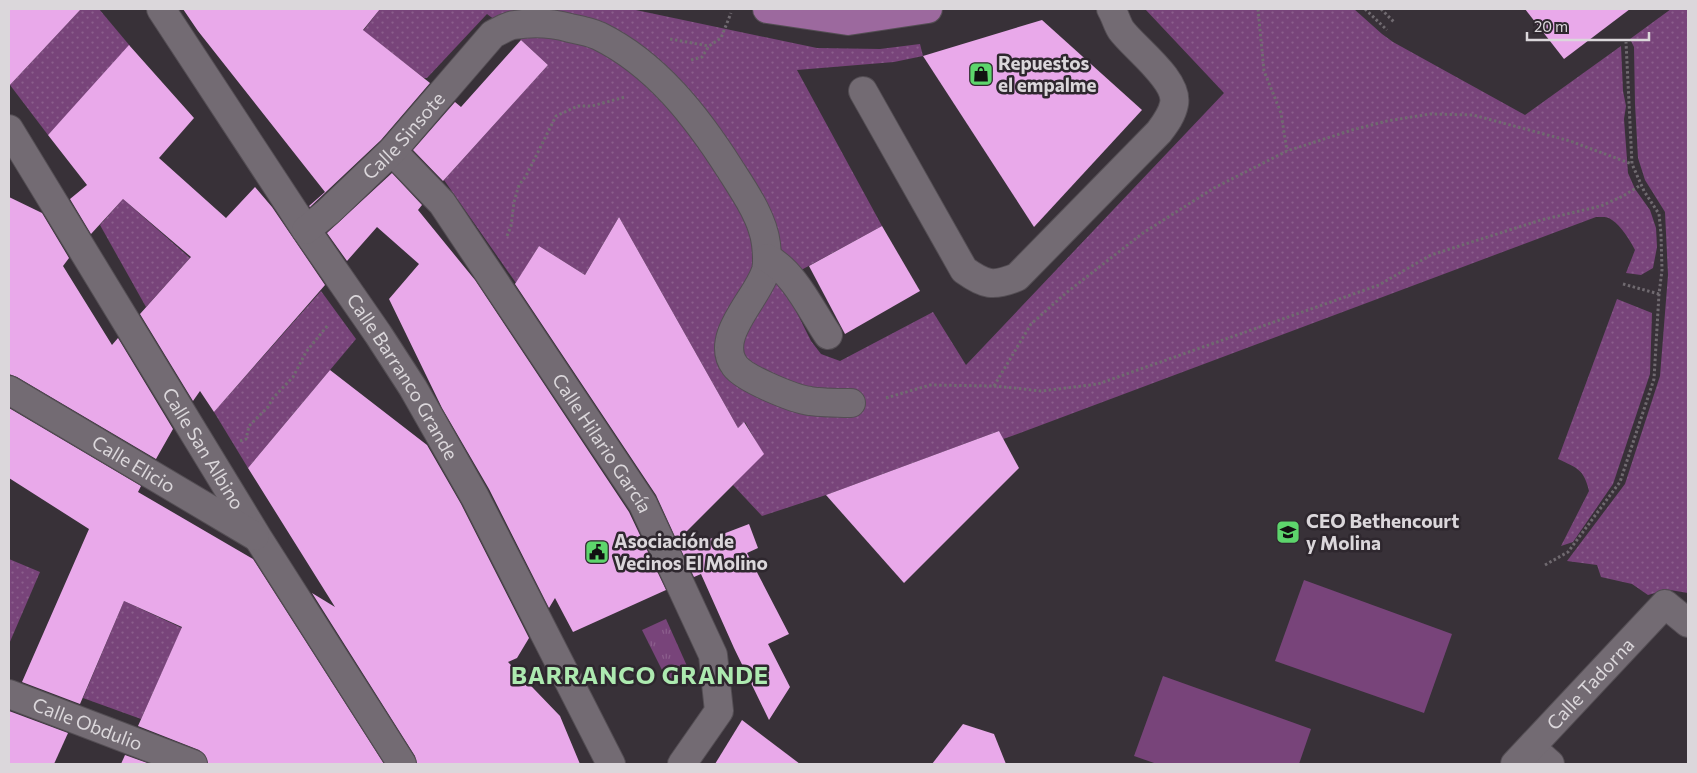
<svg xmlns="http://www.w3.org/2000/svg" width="1697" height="773" viewBox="0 0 1697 773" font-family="Commissioner,sans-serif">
<defs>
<pattern id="grass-dots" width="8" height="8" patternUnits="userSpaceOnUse" patternTransform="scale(1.25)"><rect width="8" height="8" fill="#78447a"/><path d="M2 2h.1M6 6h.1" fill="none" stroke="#8b5e8c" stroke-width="1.8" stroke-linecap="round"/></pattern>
<pattern id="park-tufts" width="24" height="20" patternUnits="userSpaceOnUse" patternTransform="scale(1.25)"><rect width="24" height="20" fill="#78447a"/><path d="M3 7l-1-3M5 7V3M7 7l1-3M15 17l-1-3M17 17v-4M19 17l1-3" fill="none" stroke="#8b5e8c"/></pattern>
</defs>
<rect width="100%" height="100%" fill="#383138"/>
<g fill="url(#grass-dots)">
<path d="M81,9H99L130,46L48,135L10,85Z"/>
<path d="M380,9H631L817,48L880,49L920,44L923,56L894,62L797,70L882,226L781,281L811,341L821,354L840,361L933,312L966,365L1224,93L1145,9H1354L1382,34L1393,42L1525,115L1621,46L1623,91L1626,106L1624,119L1628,173L1635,189L1650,210L1656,228L1657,247L1653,268L1641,275L1626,273L1635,250C1630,240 1621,226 1612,220C1608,216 1601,217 1596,217L1009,437L1003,439L999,431L826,495L762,516L733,485L763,454L745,422L738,428L619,217L585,275L539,246L516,283L444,180L548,65L519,38L487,14L427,78H424L363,31Z"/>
<path d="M1671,9H1688V593L1664,589L1655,593L1648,595L1632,584L1601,577L1597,565L1567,561L1625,484L1660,376L1668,275L1665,212L1645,180L1638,158L1635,104L1634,47L1630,39Z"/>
<path d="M123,199L190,258L146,307L100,225Z"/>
<path d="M321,291L356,339L248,468L214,412Z"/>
<path d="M1617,299L1652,313L1650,374L1613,484L1573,542L1561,546L1589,491C1584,469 1577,468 1558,459Z"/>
<path d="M9,559L40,572L9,644Z"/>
<path d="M124,601L182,628L141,719L83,698Z"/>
</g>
<path fill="url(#park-tufts)" d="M666,619L691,675L669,684L642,630Z"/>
<g fill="#78447a">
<path d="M1304,580L1452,634L1424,713L1275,661Z"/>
<path d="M1163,676L1311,729L1299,764H1157L1134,756Z"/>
</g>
<g fill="#e9a9ea">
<path d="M9,9H81L9,86Z"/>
<path d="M183,9H380L363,30L430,83L381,140L310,207L309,206L325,192L198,31Z"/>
<path d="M1525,9H1630L1564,59Z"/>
<path d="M1042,20L1142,110L1034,227L923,56Z"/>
<path d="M521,40L548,65L443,181L413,150L455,102L461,107Z"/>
<path d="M129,45L194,118L159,158L226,218L255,187L272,207L325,285L214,412L200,391L193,401L140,314L191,257L123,199L91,234L70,199L87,185L48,135Z"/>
<path d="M392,173L422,205L418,210L475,280L629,512L666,590L573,632L555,598L549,608L489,489L442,408L389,299L419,264L377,227L347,261L327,233Z"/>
<path d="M9,197L42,213L69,258L63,266L112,345L118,338L173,429L156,459L17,377L9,374Z"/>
<path d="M619,217L738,428L744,422L764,454L677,541L656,495L515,284L539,246L585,275Z"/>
<path d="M882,226L920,291L845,334L809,266Z"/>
<path d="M330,370L427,445L461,504L529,638L517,658L508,662L560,716L580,764H417L415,756L312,593L335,607L248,468Z"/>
<path d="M9,408L141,486L138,492L253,559L384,764H208L205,755L199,750L138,726L182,627L124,601L80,704L22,682L89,529L9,478Z"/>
<path d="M999,431L1019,468L904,583L826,495Z"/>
<path d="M749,524L758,548L747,553L789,634L768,644L790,687L769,720L734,648L701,574L694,577L681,550Z"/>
<path d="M9,711L68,733L54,764H9Z"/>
<path d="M742,720L800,764H715Z"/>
<path d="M963,724L994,734L1006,764H932Z"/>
<path d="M125,755L150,764H121Z"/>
</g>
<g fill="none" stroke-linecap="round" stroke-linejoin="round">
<g stroke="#544e54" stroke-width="30">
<g id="minor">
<path id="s1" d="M161,9L306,230L378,334L413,388L475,497L611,764"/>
<path d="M863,91L964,270C985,285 993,287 1017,277L1159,132C1165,124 1172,115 1174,104C1179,80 1134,48 1121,30C1117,24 1115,15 1111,9"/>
<path id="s2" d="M9,129L258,538L402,764"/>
<path id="s3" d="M392,151L442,203L643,504L713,655L719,711L682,764"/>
<path id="s4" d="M306,230L328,212L392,151L493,34C500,31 507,26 514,25C533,22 552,23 570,28C580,30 591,32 599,36C656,64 697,117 730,169C744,191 763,218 766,244C767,253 768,262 766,270C758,298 713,337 735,366C745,379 794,399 810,401C823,403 838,403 851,403"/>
<path d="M767,258C794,272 811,310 828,335"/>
<path id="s5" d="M9,390L255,536"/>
<path id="s6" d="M9,694L193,764"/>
<path d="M1532,748L1550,764"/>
<path id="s7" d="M1515,764L1665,604L1688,623"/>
</g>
</g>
<g stroke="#544e54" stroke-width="30">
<path id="major" d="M767,9L848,21L928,9"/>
</g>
<g stroke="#706a70" stroke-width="3" stroke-dasharray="2.5 2.5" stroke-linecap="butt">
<path d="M1258,9L1264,71L1281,113L1287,151"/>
<path d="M1365,9L1387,30"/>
<path d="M1381,9L1395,23"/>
<path d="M670,39L709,46"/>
<path d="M691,60L702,57L709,46L721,38L731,13"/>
<path d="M507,236L511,226L514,202L519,185L526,176L556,116L578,106H592L625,97"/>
<path d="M1623,284L1659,294"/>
<path d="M994,386L1042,391L1098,384L1379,285L1431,255L1541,220L1601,206L1623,196L1641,185"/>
<path d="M886,398L930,385L994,386L1031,324L1066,293L1143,233L1214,188L1287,151L1352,130L1387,121L1430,114L1473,115L1570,141L1632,164"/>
<path d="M240,441L246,439L249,426L268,407L273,398L293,377L306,352L328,325"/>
<path d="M1545,565L1568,552L1620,482L1654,379L1659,294L1662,270L1661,234L1659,214L1644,191L1632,164L1626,42"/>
</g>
<use href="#minor" stroke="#736b73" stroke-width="28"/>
<use href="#major" stroke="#9c699e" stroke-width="28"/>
</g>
<defs>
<g id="shop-square" transform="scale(1.25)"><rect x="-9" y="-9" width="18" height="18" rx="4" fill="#5dd56c" stroke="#2e272e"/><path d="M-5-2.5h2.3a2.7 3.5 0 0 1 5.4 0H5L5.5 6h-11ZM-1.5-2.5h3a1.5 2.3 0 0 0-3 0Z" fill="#111"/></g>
<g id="school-square" transform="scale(1.25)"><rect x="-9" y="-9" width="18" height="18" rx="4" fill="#5dd56c" stroke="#2e272e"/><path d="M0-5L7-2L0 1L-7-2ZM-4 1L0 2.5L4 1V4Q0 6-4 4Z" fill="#111"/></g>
<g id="civic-square" transform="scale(1.25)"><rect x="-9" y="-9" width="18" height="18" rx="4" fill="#5dd56c" stroke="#2e272e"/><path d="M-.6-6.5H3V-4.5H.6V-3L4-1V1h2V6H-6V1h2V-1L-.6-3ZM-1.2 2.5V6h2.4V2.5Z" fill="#111"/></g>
</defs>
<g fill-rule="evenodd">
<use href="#shop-square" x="981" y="74"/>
<use href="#school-square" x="1288" y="532"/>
<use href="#civic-square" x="597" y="552"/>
</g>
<g text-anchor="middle" stroke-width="5" stroke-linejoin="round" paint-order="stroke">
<g font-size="19" font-weight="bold" fill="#dbd7db" stroke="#2e272e" text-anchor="start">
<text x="998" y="70">Repuestos<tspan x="998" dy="22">el empalme</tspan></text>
<text x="1306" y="528">CEO Bethencourt<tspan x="1306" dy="22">y Molina</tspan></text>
<text x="614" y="548">Asociación de<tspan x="614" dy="22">Vecinos El Molino</tspan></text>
</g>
<g font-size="19" fill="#dbd7db" stroke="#2e272e">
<text dy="7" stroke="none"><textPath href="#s4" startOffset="136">Calle Sinsote</textPath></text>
<text dy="7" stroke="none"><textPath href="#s1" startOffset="440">Calle Barranco Grande</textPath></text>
<text dy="7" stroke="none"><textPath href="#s3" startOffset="361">Calle Hilario García</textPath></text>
<text dy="7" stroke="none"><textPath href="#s2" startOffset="374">Calle San Albino</textPath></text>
<text dy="7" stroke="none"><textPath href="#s5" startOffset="145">Calle Elicio</textPath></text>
<text dy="7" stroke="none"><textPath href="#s7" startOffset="110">Calle Tadorna</textPath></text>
<text dy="7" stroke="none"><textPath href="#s6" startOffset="84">Calle Obdulio</textPath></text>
</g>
<g font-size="24" font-weight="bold" letter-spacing="1" fill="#adeab0" stroke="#2e272e">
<text x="640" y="684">BARRANCO GRANDE</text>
</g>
</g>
<rect width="1697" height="773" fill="none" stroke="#dbd7db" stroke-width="20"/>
<path d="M1527 32v8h122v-8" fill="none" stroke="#dbd7db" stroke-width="2.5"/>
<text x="1534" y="32" font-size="15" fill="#dbd7db" stroke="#2e272e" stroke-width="4" paint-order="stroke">20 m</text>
</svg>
